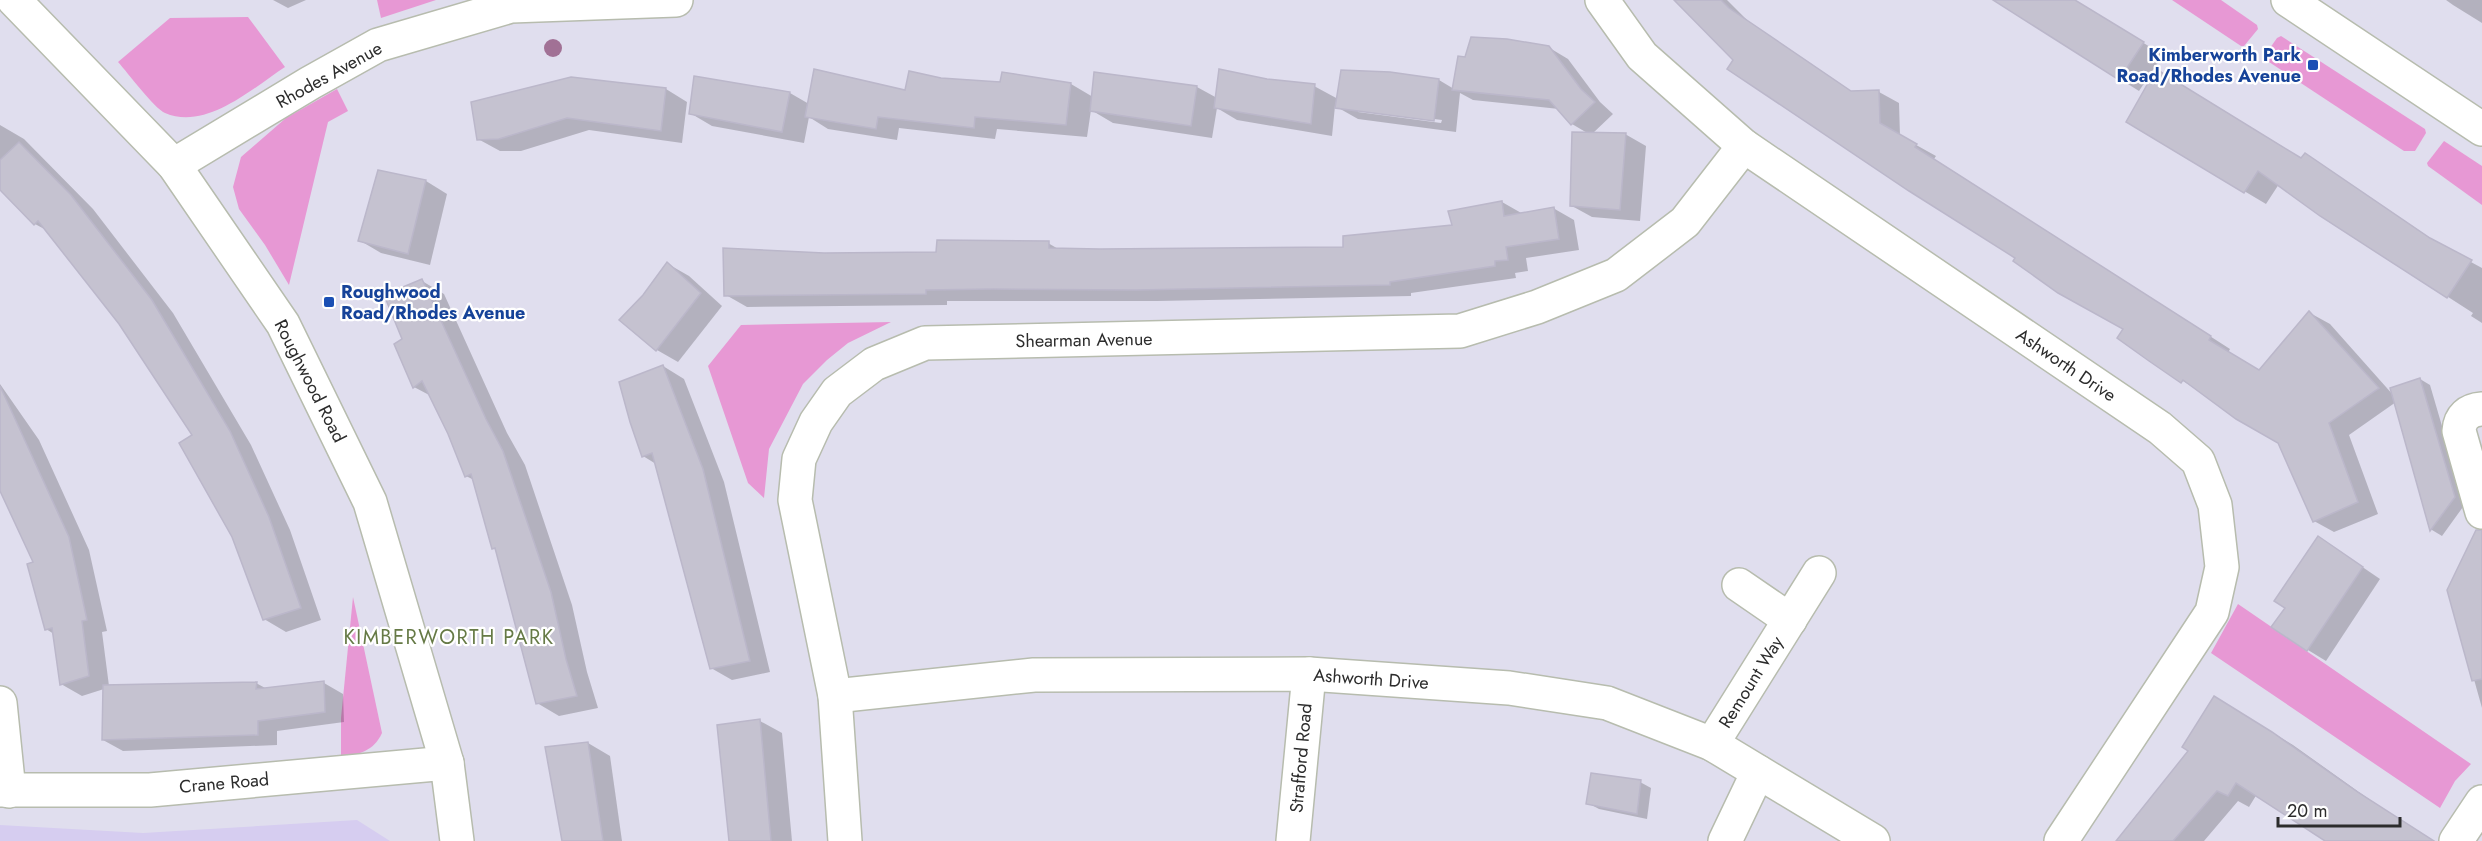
<svg xmlns="http://www.w3.org/2000/svg" width="2482" height="841" viewBox="0 0 2482 841" font-family="Jost,sans-serif">
<rect width="100%" height="100%" fill="#e0deee"/>
<path fill="#d6cdf0" d="M357,820L390,841H0V825L143,833Z"/>
<g fill="#e798d4">
<path d="M377,0H436L381,18Z"/>
<path d="M2172,0H2221L2257,25L2258,29L2244,46H2241Z"/>
<path d="M248,17L285,67C253,88 206,131 165,113C154,108 128,73 118,62L170,18Z"/>
<path d="M2281,36L2425,129L2426,133L2415,151H2404L2263,58L2277,38Z"/>
<path d="M337,89L348,111L328,122L289,285L265,245L239,209L233,187L241,157L286,118Z"/>
<path d="M2444,141L2482,166V205L2428,166L2427,163Z"/>
<path d="M891,322L848,343L827,360L803,384L769,449L764,498L748,483L708,366L741,325Z"/>
<path d="M353,597L382,733C374,751 358,755 341,757V718Z"/>
<path d="M2238,604L2471,764L2455,781L2440,808L2211,653Z"/>
</g>
<g fill="#0003" fill-rule="evenodd">
<path d="M273,0H306L288,8Z"/>
<path d="M1676,0H1727L1749,22L1853,93L1879,92L1899,103L1900,136L1936,156L1934,159L2230,349L2228,353L2259,372L2310,313L2330,324L2394,396L2420,379L2430,385L2449,450L2468,500L2442,536L2432,530L2396,402L2349,435L2378,514L2334,532L2314,521L2279,442L2150,360L2125,329L2017,258L1734,59Z"/>
<path d="M1994,0H2074L2163,55L2139,91Z"/>
<path d="M2446,0H2482V23L2453,5Z"/>
<path d="M1548,47L1568,59L1600,102L1613,114L1592,134H1625L1646,146L1640,221L1592,217L1572,206L1589,134L1572,124L1559,109L1473,100L1460,93L1456,132L1358,119L1335,106L1332,136L1237,120L1217,108L1212,138L1113,123L1091,110L1087,137L997,129L995,139L899,128L897,140L828,129L809,117L804,143L712,126L690,113L790,93L809,104L907,92L941,80L1071,84L1093,97L1095,73L1197,87L1217,98L1267,81L1314,86L1338,99L1439,80L1454,89ZM1358,109L1442,120L1441,123L1358,112Z"/>
<path d="M666,89L687,102L682,143L589,130L521,151H500L478,139Z"/>
<path d="M2128,122L2302,160L2305,155L2445,248L2482,268V323L2471,316L2473,313L2321,215L2279,184L2266,204Z"/>
<path d="M0,125L24,139L93,209L173,313L251,445L290,530L321,620L286,632L264,619L194,436L120,323L48,231L35,224L0,188Z"/>
<path d="M379,171L426,181L447,194L430,265L381,253L359,240Z"/>
<path d="M1502,202L1523,214L1553,208L1574,220L1579,250L1526,258L1528,271L1515,273L1516,278L1411,293V296L1158,301H947V305L747,307L726,295L824,254L938,253L1048,243L1060,250L1345,249L1454,226Z"/>
<path d="M668,264L689,276L722,306L678,362L657,350L644,296Z"/>
<path d="M422,281L444,294L507,433L525,465L572,605L587,672L598,708L559,716L537,703L497,550L494,548L474,480L466,476L450,434L431,396L414,387L404,340Z"/>
<path d="M663,366L684,379L724,482L770,672L732,680L711,668L656,464L643,456Z"/>
<path d="M0,384L39,440L89,550L107,631L102,632L109,686L256,683L267,689L324,683L343,694L344,722L277,731V745L123,751L103,740L104,689L82,696L61,684L54,634L46,629L35,563L0,487Z"/>
<path d="M2482,531V708L2449,590Z"/>
<path d="M2336,549L2380,579L2326,661L2308,650Z"/>
<path d="M2235,710L2293,745L2380,807L2420,841H2329L2257,794L2249,807L2238,801L2204,841H2117L2137,814L2139,815Z"/>
<path d="M760,721L782,733L792,841H730Z"/>
<path d="M588,743L610,756L622,841H563Z"/>
<path d="M1640,782L1651,788L1647,819L1599,809L1588,803Z"/>
</g>
<g fill="#c5c2d0" stroke="#bbb7ca" stroke-width="1.5">
<path d="M1674,0H1721L1729,8L1851,91L1879,90L1880,123L1917,144L1915,147L2211,336L2209,340L2259,370L2309,311L2379,388L2329,423L2358,502L2313,522L2278,443L2236,419L2183,380L2181,383L2149,361L2117,338L2123,329L2058,293L2013,261L2015,258L1909,191L1727,69L1733,60Z"/>
<path d="M1993,0H2075L2144,42L2119,80Z"/>
<path d="M1471,37L1507,39L1549,46L1581,89L1595,102L1571,125L1549,100L1452,90L1458,56L1465,57Z"/>
<path d="M814,69L905,90L909,71L941,78L1000,82L1002,72L1071,83L1066,125L975,117L974,128L878,117L876,129L805,117Z"/>
<path d="M1219,69L1267,79L1315,84L1311,124L1214,108Z"/>
<path d="M2156,69L2301,158L2305,153L2430,238L2472,260L2447,298L2320,216L2258,171L2244,193L2126,122Z"/>
<path d="M1341,70L1390,72L1439,79L1434,121L1335,108Z"/>
<path d="M1094,72L1197,86L1191,126L1090,111Z"/>
<path d="M694,76L790,92L782,132L689,114Z"/>
<path d="M571,77L666,88L661,131L567,118L499,139L477,140L471,102Z"/>
<path d="M1572,132L1626,133L1620,210L1570,206Z"/>
<path d="M19,142L71,195L152,300L230,431L269,517L301,608L263,620L232,537L179,443L192,435L119,324L38,221L34,225L0,190V160Z"/>
<path d="M378,170L426,180L408,254L358,241Z"/>
<path d="M1502,201L1504,216L1554,207L1559,239L1506,247L1508,260L1495,261V266L1390,282V285L1136,290L992,289L926,290V294L724,296L723,248L824,253L936,252L937,240L1049,241V248L1100,249L1343,247V236L1452,225L1448,211Z"/>
<path d="M667,262L701,293L656,351L619,320L643,295Z"/>
<path d="M422,279L486,419L503,451L551,592L566,659L577,696L536,704L495,548L492,549L471,474L465,477L448,434L422,381L413,388L394,344L402,339L384,295Z"/>
<path d="M663,365L703,469L750,661L710,669L652,453L642,457L630,422L619,382Z"/>
<path d="M2420,378L2455,497L2430,531L2390,388Z"/>
<path d="M0,386L69,537L87,620L82,621L89,676L60,685L52,628L45,630L27,564L33,562L0,491Z"/>
<path d="M2476,530H2482V679L2472,681L2447,590Z"/>
<path d="M2318,536L2363,567L2307,651L2271,627L2285,608L2274,601Z"/>
<path d="M324,681L325,712L258,721V735L102,740L103,685L257,682L256,689Z"/>
<path d="M2214,696L2272,732L2359,793L2434,841H2325L2236,783L2228,796L2217,791L2173,841H2116L2188,751L2182,747Z"/>
<path d="M760,719L771,841H729L717,725Z"/>
<path d="M588,742L603,841H562L545,747Z"/>
<path d="M1591,773L1641,780L1637,814L1586,804Z"/>
</g>
<g fill="none" stroke-linecap="round" stroke-linejoin="round">
<g stroke="#b7bcae" stroke-width="36">
<g id="minor">
<path d="M14,0L174,165L283,324L370,502L447,763L457,841"/>
<path d="M1602,0L1642,56L1744,146L2160,428L2198,461L2215,505L2222,567L2212,612L2061,841"/>
<path d="M2288,0L2482,129"/>
<path d="M174,165L310,83L378,45L511,6L676,0"/>
<path d="M2482,409C2468,410 2460,417 2459,431L2482,512"/>
<path d="M1739,585L1790,620"/>
<path d="M835,696L1034,675L1309,674L1509,688L1607,703L1712,744L1873,841"/>
<path d="M0,703L9,791"/>
<path d="M1712,744L1819,573"/>
<path d="M0,790H150L447,763"/>
<path d="M845,841L835,696L795,500L799,459L816,422L837,392L874,364L925,343L1460,331L1537,307L1616,275L1685,222L1744,146"/>
<path d="M1293,841L1309,674"/>
<path d="M1725,841L1758,772"/>
<path d="M2456,841L2482,802"/>
</g>
</g>
<use href="#minor" stroke="#fff" stroke-width="33"/>
</g>
<circle fill="#a17195" cx="553" cy="48" r="9"/>
<g fill="#1a4fb4" stroke="#fff" stroke-width="2">
<rect x="2307" y="59" width="12" height="12" rx="3"/>
<rect x="323" y="296" width="12" height="12" rx="3"/>
</g>
<g text-anchor="middle" stroke-width="4.5" stroke-linejoin="round" paint-order="stroke">
<g font-size="18" font-weight="bold" fill="#164399" stroke="#fff" text-anchor="end">
<text x="2301" y="61">Kimberworth Park<tspan x="2301" dy="21">Road/Rhodes Avenue</tspan></text>
<text x="341" y="298" text-anchor="start">Roughwood<tspan x="341" dy="21">Road/Rhodes Avenue</tspan></text>
</g>
<g font-size="18" fill="#2c2c2c" stroke="#fff">
<text transform="translate(329 75) rotate(-29)" y="6">Rhodes Avenue</text>
<text transform="translate(1084 340) rotate(-1)" y="6">Shearman Avenue</text>
<text transform="translate(2066 365) rotate(34)" y="6">Ashworth Drive</text>
<text transform="translate(310 381) rotate(63)" y="6">Roughwood Road</text>
<text transform="translate(1371 679) rotate(4)" y="6">Ashworth Drive</text>
<text transform="translate(1751 682) rotate(-58)" y="6">Remount Way</text>
<text transform="translate(1301 758) rotate(-85)" y="6">Strafford Road</text>
<text transform="translate(224 783) rotate(-5)" y="6">Crane Road</text>
</g>
<g font-size="20" letter-spacing="1.5" fill="#667a46" stroke="#fff">
<text x="449" y="644">KIMBERWORTH PARK</text>
</g>
</g>
<path d="M2278 817v9h122v-9" fill="none" stroke="#2c2c2c" stroke-width="3"/>
<text x="2287" y="817" font-size="18" fill="#2c2c2c" stroke="#ffffff" stroke-width="4.5" paint-order="stroke">20 m</text>
</svg>
